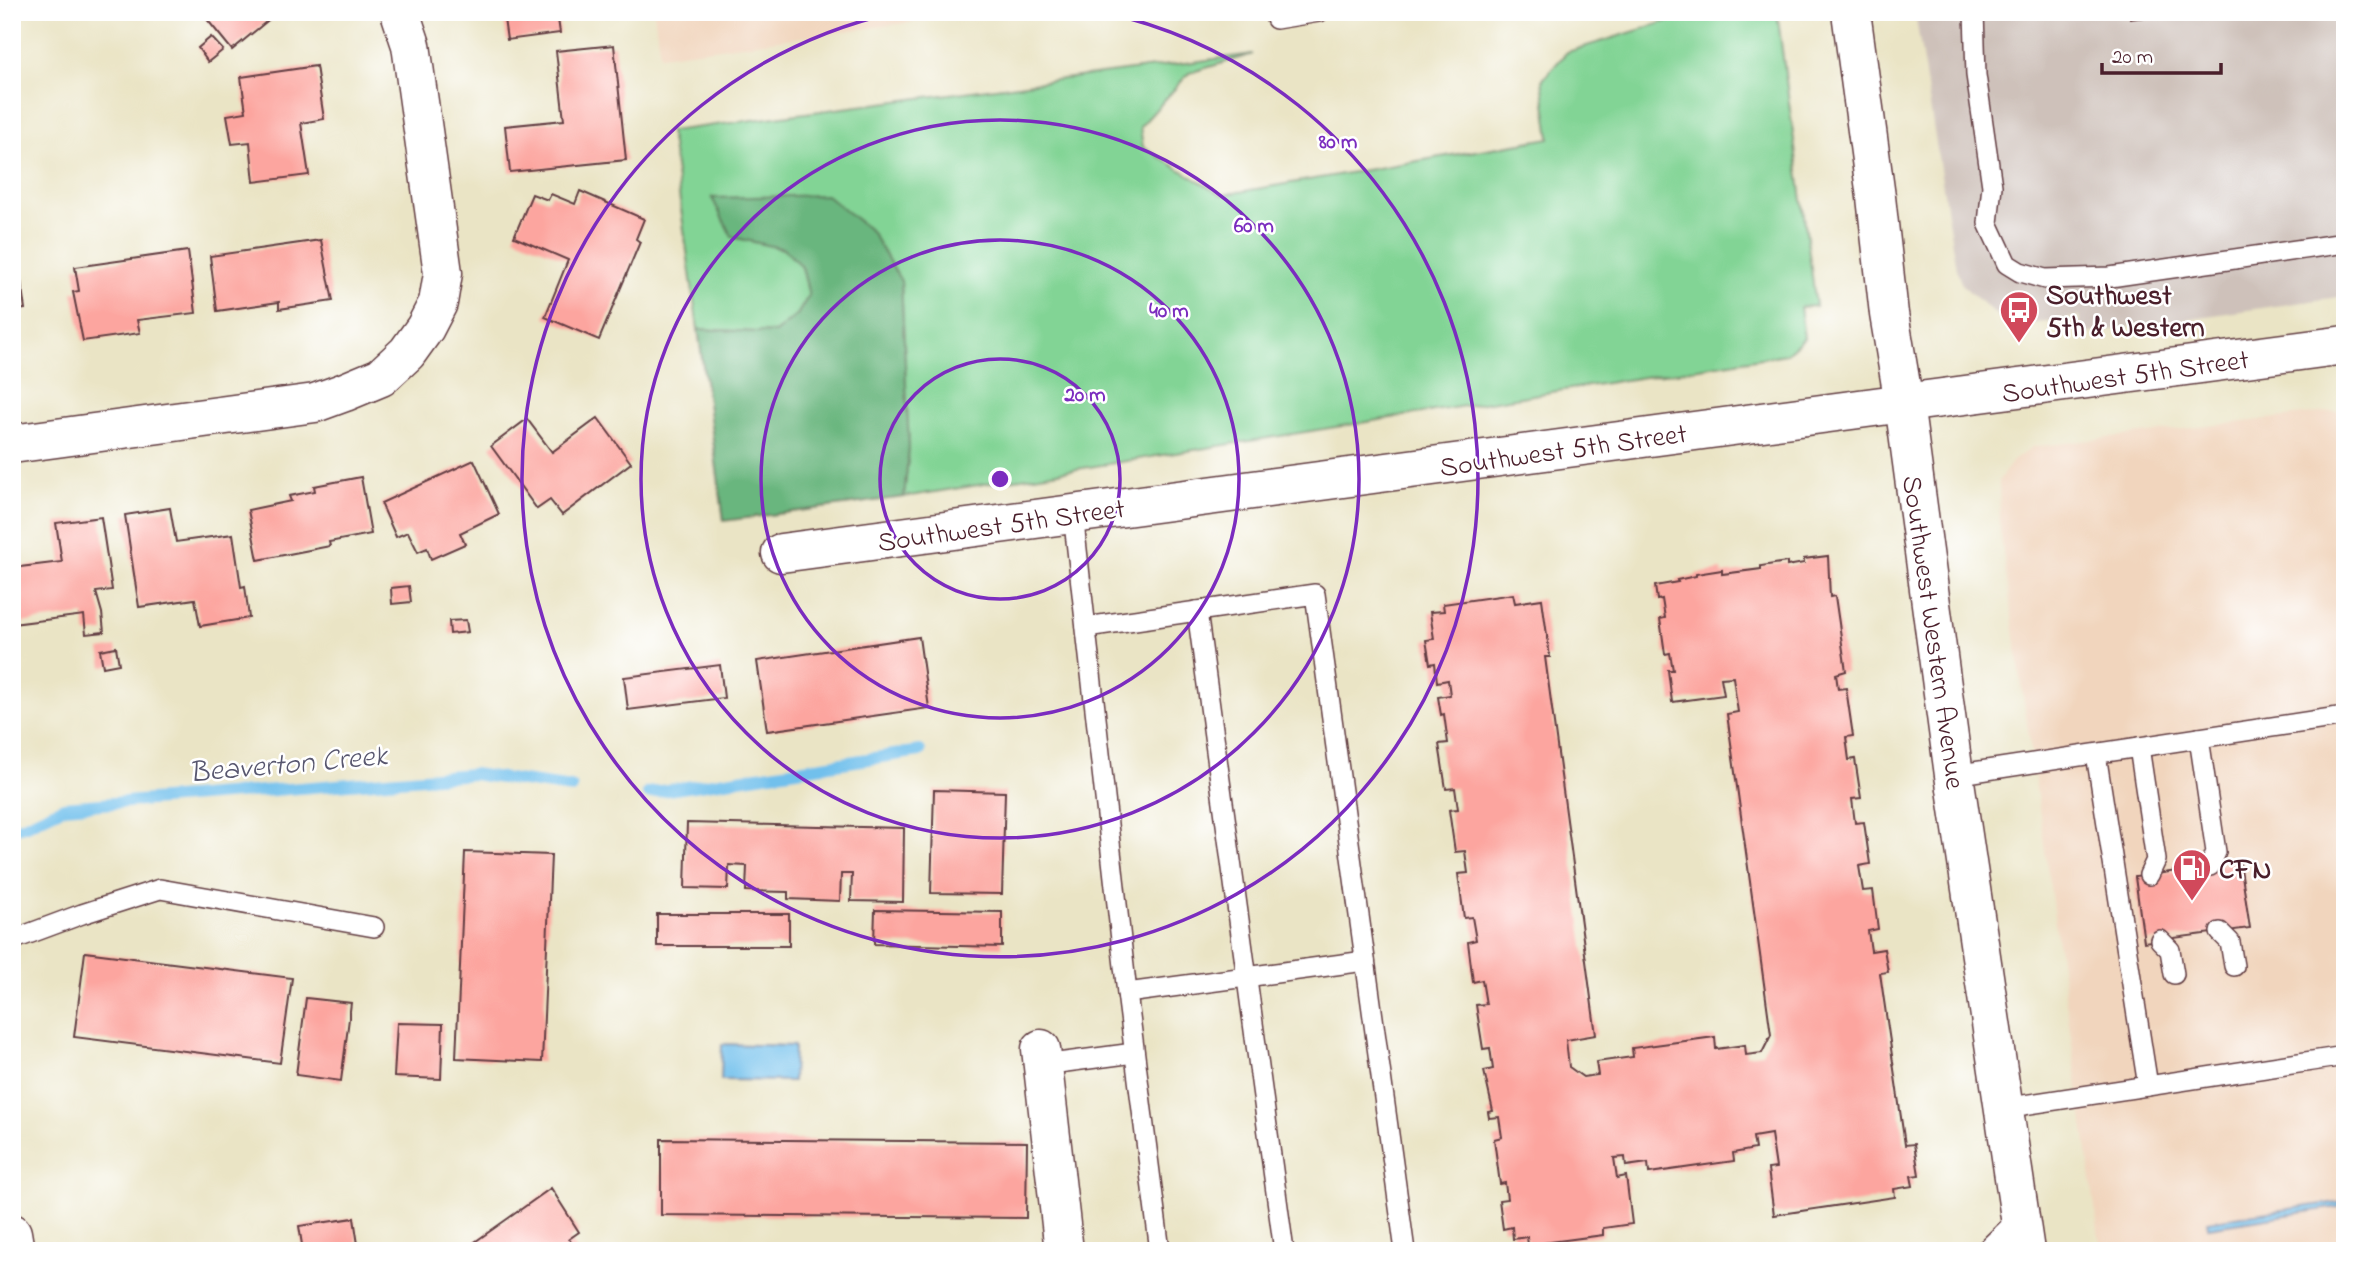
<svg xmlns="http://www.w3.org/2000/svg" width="2357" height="1263" viewBox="0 0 2357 1263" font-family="'Indie Flower',sans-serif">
<rect width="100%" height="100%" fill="#fff"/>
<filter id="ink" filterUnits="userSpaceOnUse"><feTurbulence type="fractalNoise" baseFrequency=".0143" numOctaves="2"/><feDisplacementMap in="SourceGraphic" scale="14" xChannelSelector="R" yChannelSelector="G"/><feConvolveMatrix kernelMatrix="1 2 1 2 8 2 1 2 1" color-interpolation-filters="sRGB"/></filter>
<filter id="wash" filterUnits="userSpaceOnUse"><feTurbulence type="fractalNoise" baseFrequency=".00686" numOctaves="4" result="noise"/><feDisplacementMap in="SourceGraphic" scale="28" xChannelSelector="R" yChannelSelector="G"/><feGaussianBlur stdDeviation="1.57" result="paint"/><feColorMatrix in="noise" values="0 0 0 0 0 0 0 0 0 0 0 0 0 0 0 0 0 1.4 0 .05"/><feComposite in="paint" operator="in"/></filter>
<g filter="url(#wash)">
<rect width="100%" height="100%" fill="#eae4c5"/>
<g fill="#f1d5bd">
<path d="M654,12H988L660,56Z"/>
<path d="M2345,410V1251H2101L2000,530L1999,480L2013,461L2032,447Z"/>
</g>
<path fill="#cec1ba" d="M1915,12H2345V296L2082,334L2079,317L2029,324L2002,320L1962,285L1956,269Z"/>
<path fill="#82d495" stroke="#667a60" stroke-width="2" d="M1697,12H1777L1816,306L1800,307L1804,338L1786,354L904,497L909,447L901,281L713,198L732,237L784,249L802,267L809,296L797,315L775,333L698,329L670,131L1253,54L1189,73L1140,127L1143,147L1222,195L1550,138L1542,80L1567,52Z"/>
<path fill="#69b67e" stroke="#5a6a54" stroke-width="2" d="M826,195L871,231L901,281L909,447L904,497L724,521L698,329L775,333L797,315L809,295L802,267L784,249L732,237L712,198Z"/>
<g fill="#71c0ec" stroke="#5e708c" stroke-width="2">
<path d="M722,1044L794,1046L793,1081L721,1080Z"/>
<path d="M2345,1201V1206L2208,1227L2207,1221Z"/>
</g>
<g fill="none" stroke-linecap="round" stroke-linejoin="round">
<g stroke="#71c0ec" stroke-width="12">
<path d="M648,793L920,751"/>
<path d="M12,829L24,826L64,807L473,774L572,788"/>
</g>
</g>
<g id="blocks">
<g fill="#fca59f">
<path d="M201,12H278L232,50Z"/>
<path d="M503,12H557L560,33L507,40Z"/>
<path d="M2129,12H2170V14L2130,19Z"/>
<path d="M211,37L223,50L208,62L198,48Z"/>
<path d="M614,45L626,160L510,172L505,126L564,120L556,51Z"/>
<path d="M316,66L324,119L301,123L309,175L254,182L250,142L232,144L227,115L246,112L241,77Z"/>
<path d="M580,191L644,219L636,239L640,242L599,340L545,317L568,260L514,237L532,194L548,200L551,194L575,204Z"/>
<path d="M321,240L333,301L279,309V302L217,311L210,256Z"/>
<path d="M188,251L196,313L137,320L140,333L83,341L73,292L79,291L75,267Z"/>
<path d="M20,274L25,309L14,310L20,356L12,357V275Z"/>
<path d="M598,418L631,463L562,515L550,500L537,509L491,446L527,419L552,452Z"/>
<path d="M474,460L499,514L460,533L465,544L431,559L427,548L418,552L408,532L396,537L381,503Z"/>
<path d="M361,477L371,534L329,542L330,546L258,560L248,510L291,501L289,496L315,491L314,486Z"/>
<path d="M170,508L176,542L233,534L241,587L245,586L249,618L200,626L195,599L139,607L125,515Z"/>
<path d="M101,517L112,590L96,592L102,613L104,632L86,634L84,615L12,624V568L62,562L56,523Z"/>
<path d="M1828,556L1830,597L1835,596L1846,671L1836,674L1838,689L1846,688L1853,736L1846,737L1849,760L1855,759L1861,798L1852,799L1855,823L1864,822L1870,864L1859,866L1863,891L1873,890L1878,929L1868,931L1871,951L1884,949L1888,972L1880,973L1905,1145L1914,1144L1919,1175L1911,1176L1913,1186L1894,1189L1895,1197L1774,1215L1768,1169L1776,1168L1771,1134L1753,1137L1755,1149L1733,1153L1734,1161L1649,1173L1648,1163L1626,1166L1625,1157L1614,1158L1617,1178L1626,1176L1632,1224L1603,1228V1235L1528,1245L1527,1237L1513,1239L1512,1227L1503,1229L1499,1200L1507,1199L1505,1183L1500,1184L1494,1139L1502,1137L1499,1117L1489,1118L1488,1112L1493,1111L1484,1071L1493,1069L1490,1048L1483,1049L1476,1005L1486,1004L1482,980L1473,982L1468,942L1476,940L1472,917L1464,918L1458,874L1468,873L1465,851L1455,852L1449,810L1458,809L1455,788L1446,789L1439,744L1448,743L1444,714L1441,715L1438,697L1450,695L1448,680L1437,682L1435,663L1430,664L1426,640L1434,639L1430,612L1444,611L1443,604L1513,594L1515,603L1542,599L1550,657H1545L1596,1035L1566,1040L1569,1067L1583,1077L1598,1075L1596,1062L1633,1057L1632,1048L1715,1037L1716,1049L1745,1045L1746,1055L1762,1053L1771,1035L1727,714L1738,712L1733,677L1721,678L1724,695L1672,702L1668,670H1673L1670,653L1665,654L1660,619L1665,618L1662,599L1657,600L1655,586L1678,582L1677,580L1696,576V574L1722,570V574L1761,569V566L1787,562V566L1804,563V559Z"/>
<path d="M409,586L411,602L392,604L391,588Z"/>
<path d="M466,620L468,632L450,634L449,621Z"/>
<path d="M919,637L929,708L767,731L757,661Z"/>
<path d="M116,647L119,664L103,667L100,650Z"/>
<path d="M720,665L724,698L628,710L624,677Z"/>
<path d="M934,790L1005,792L1002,894L931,893Z"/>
<path d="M687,823L904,828L903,902L851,901L852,874H841L840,901L788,899V892L746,891L747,866L729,865L728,889L685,888Z"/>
<path d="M465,852L551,855L542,1062L456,1058Z"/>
<path d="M2240,862L2250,928L2144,942L2135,877Z"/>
<path d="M875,910L1002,912V947L874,944Z"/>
<rect x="657" y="914" width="132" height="32"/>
<path d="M85,952L292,978L280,1063L74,1037Z"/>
<path d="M306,998L351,1003L341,1081L296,1075Z"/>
<path d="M397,1023L443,1024L441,1079L394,1077Z"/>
<path d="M661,1139L1027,1142L1026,1218L661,1215Z"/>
<path d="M551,1188L579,1232L569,1239L577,1251H462Z"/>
<path d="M354,1218L359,1251H303L299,1226Z"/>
</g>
</g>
</g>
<g filter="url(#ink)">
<use href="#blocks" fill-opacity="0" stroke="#623d42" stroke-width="2"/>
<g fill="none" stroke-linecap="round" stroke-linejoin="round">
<g stroke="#623d42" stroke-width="22">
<g id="lane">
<path d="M1974,12L1976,75L1992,186L1988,223L2007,264L2020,272L2045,279L2110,277L2345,243"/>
<path d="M1276,19L1319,12"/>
<path d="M1073,514L1127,993L1160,1251"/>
<path d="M1197,611L1284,1251"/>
<path d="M1086,627L1315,594L1405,1251"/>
<path d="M2199,738L2216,852L2210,866"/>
<path d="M2139,747L2156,860L2149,875"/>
<path d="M2096,754L2148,1086"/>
<path d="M1954,775L2345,716"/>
<path d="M2220,932L2230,942L2234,966"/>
<path d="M12,940L82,914L160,889L374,927"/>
<path d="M2160,940L2170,950L2174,974"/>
<path d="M1127,993L1365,961"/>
<path d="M1043,1065L1134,1053"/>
<path d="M2004,1108L2345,1056"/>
<path d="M1985,1251L2020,1217"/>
</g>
</g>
<g stroke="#623d42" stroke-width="41">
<g id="street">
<path d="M12,444L315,403L345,392L381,377L407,353L425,328L438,303L443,273L411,45L400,12"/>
<path d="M781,553L1904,403"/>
<path d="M1041,1049L1064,1251"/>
<path d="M12,1233L15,1251"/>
</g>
</g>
<g stroke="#623d42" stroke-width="41">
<g id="secondary">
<path d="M1851,12L1876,197L1889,314L1904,403L1954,775L2025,1251"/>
<path d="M1904,403L2345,345"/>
</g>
</g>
<use href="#lane" stroke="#fff" stroke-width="19"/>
<use href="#street" stroke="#fff" stroke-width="38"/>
<use href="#secondary" stroke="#fff" stroke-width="38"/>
</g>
</g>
<g fill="none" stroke="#7b2cbf" stroke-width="3.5">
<circle cx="1000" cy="479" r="120"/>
<circle cx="1000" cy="479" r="239"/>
<circle cx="1000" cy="479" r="359"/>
<path d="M1103 12A478 478 0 1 1 897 12"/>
</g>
<defs>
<g id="bus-pin" transform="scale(2.0125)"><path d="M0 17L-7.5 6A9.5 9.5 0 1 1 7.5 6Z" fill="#d1495b" stroke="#fff"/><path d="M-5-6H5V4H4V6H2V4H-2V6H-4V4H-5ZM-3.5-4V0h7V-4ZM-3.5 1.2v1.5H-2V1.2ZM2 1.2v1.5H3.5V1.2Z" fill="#fff"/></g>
<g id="fuel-pin" transform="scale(2.0125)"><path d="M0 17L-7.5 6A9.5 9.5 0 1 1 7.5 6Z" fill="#d1495b" stroke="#fff"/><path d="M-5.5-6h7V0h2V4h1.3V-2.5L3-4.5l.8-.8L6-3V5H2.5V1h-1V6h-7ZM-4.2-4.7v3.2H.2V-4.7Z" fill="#fff"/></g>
</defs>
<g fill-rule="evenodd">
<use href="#bus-pin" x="2019" y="310"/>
<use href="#fuel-pin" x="2192" y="868"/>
</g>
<g text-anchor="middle" stroke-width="5" stroke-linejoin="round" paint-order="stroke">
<g font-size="28" font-weight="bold" fill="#4a1f2b" stroke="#fff" text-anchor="start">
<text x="2046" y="304">Southwest<tspan x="2046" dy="32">5th &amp; Western</tspan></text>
<text x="2219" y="878">CFN</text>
</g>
<g font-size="28" fill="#4a1f2b" stroke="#fff">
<text transform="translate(2125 375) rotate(-8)" y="10">Southwest 5th Street</text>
<text transform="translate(1563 449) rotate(-8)" y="10">Southwest 5th Street</text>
<text transform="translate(1001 524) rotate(-8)" y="10">Southwest 5th Street</text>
<text transform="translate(1935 632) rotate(82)" y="10">Southwest Western Avenue</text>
</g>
<g font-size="30" font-style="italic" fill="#58576f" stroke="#fff">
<text transform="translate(288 763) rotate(-5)" y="10">Beaverton Creek</text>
</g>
</g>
<circle cx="1000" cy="479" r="10" fill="#7b2cbf" stroke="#fff" stroke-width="3.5"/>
<g font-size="21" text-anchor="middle" font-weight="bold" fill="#7b2cbf" stroke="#fff" stroke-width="5" stroke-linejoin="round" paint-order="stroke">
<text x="1338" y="148">80 m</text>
<text x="1254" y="232">60 m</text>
<text x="1169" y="317">40 m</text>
<text x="1085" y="401">20 m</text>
</g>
<rect width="2357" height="1263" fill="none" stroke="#fff" stroke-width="42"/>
<path d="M2102 63v10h119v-10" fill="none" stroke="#4a1f2b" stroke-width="3.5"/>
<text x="2112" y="63" font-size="21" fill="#4a1f2b" stroke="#ffffff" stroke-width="5" paint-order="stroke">20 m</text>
</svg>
